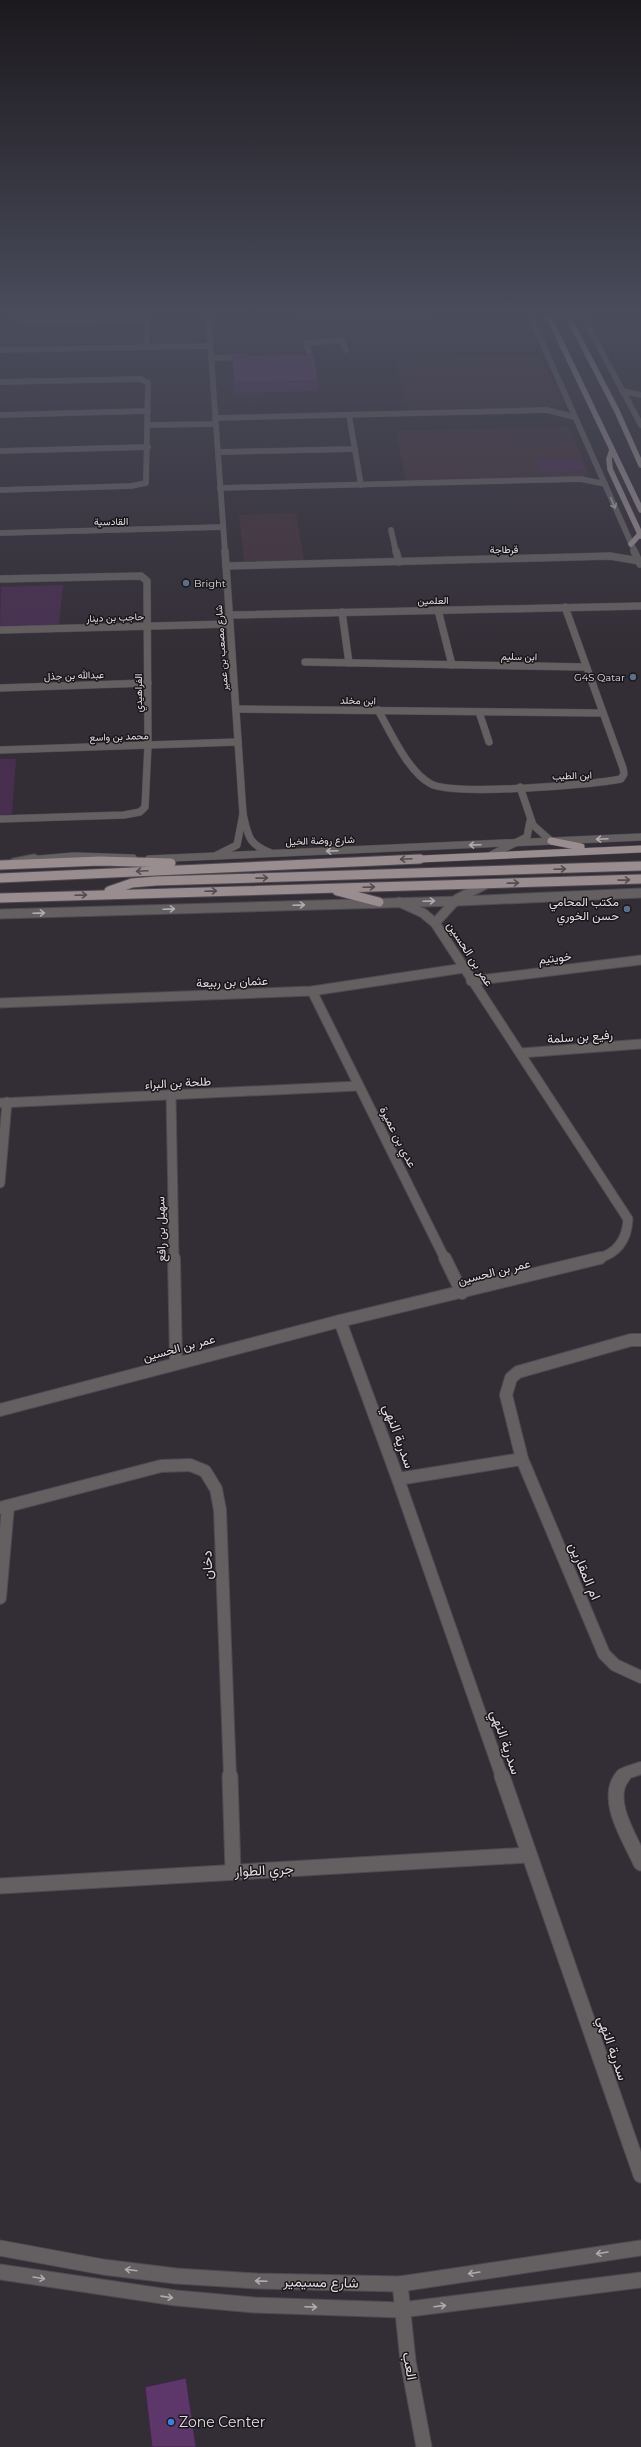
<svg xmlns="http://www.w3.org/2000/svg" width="641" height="2447" viewBox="0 0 641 2447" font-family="Montserrat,Vazirmatn,sans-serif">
<rect width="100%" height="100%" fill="#332d35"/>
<g fill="#43313a">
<path d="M539,356L564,403L560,407L408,409L395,359Z"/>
<path d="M569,427L589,474L581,477L406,481L396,431Z"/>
<path d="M296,513L304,560L244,562L239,515Z"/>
</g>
<g fill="#482f50">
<path d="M537,460H581L586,471L541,473Z"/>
<path d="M63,585L59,625L0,626L1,587Z"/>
<path d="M0,759H16L12,814L0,815Z"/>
</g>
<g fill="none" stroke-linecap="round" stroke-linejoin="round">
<g stroke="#4f4951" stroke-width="6">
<g id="minor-far4">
<path d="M3,313L24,322L147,320"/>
<path d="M147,313V347"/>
<path d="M299,313L302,316L317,318L458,313"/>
<path d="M529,313L635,552"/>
<path d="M581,313L641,425"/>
<path d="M0,350L210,346"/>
<path d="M310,355L306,343L341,340L346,350"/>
<path d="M211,358L245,357"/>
<path d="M0,382L141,379L148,383L146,483L131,486L0,490"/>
<path d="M622,391L641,395"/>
<path d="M0,415L148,411"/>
<path d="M349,415L361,485"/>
<path d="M215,418L547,410L574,417"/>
<path d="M148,425L216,424"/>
<path d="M0,451L148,447"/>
<path d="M218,452L355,449"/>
<path d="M220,488L581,479L605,484"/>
<path d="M391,530L396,552"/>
<path d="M0,533L223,527"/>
</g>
</g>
<g stroke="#4f4951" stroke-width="8">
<g id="minor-far3">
<path d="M396,551L399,562"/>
<path d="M634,551L640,564"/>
<path d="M226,566L610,556L639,561"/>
<path d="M0,579L141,576L147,581L148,745L145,807L140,812L124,815L0,819"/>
<path d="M438,610L452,665"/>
<path d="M342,612L349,663"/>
<path d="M229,615L641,606"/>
<path d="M0,630L230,624"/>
<path d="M305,662L585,667"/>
<path d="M0,688L148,683"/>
<path d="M236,709L602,713"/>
<path d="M378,710C390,731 408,772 431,784C454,796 591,785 621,779L624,774L623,768L565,607"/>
<path d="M479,712L489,742"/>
<path d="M0,750L238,742"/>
<path d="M520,787L533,825L551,841"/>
<path d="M491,855L527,837L530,821"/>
<path d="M149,859L641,837"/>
<path d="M27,860L74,856L133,858"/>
</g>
</g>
<g stroke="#4f4951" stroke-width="11">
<g id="minor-far2">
<path d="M14,863L34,859"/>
<path d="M399,902L423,913L435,923L628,1219C627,1240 617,1254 596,1259"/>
<path d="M435,923L457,899L486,884"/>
<path d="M471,981L641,960"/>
<path d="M312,991L445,1259"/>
<path d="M0,1003L312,991L464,968"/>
<path d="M521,1053L641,1044"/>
<path d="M171,1096L174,1259"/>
<path d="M0,1103L358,1086"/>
<path d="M0,1183L7,1102"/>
</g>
</g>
<g stroke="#4f4951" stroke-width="14">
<g id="minor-far1">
<path d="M174,1258L176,1362"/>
<path d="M445,1258L462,1293"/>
<path d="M340,1321L398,1479L502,1777"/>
<path d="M641,1340H631L518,1372L511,1378L506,1395L522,1459L604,1654L615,1665L641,1677"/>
<path d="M0,1410L340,1321L600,1258"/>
<path d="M398,1479L522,1459"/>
<path d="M0,1508L161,1466L190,1465L205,1471L216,1489L220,1510L230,1777"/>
<path d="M0,1598L8,1506"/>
<path d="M622,1777L626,1773L641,1768"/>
</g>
</g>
<g stroke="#4f4951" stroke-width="17">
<g id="minor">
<path d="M230,1776L233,1872"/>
<path d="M502,1776L641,2175"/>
<path d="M623,1776C603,1799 631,1840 641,1863"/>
<path d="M0,1886L528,1855"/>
<path d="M400,2284L408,2361L424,2447"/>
</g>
</g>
<g stroke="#4f4951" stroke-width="6">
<path id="tertiary-far3" d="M208,313L225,552"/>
</g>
<g stroke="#4f4951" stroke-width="8">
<g id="tertiary-far2">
<path d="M225,551L243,814C248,836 248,844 271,853"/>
<path d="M215,856L237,845L243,814"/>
</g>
</g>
<g stroke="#4f4951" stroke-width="11">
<path id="tertiary-far1" d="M0,914L460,901L641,893"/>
</g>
<g stroke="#4f4951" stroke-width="17">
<g id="tertiary">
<path d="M0,2248L103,2267L176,2276L257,2281L400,2284L641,2248"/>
<path d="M0,2272L176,2298L254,2305L401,2310L641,2280"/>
</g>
</g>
<g stroke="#4f4951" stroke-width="6">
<g id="primary-far2">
<path d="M547,313L641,510"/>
<path d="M566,313L617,411L641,465"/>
<path d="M612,450L609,459L610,469L641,536"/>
<path d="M631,544L640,534"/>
</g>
</g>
<g stroke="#4f4951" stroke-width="8">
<g id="primary-far1">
<path d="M551,841L581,847"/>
<path d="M398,860L641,849"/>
</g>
</g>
<g stroke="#4f4951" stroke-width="11">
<g id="primary">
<path d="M1,865L100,861L171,863"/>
<path d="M0,878L420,859"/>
<path d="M109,891L132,883L156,881L641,866"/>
<path d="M337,891L379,902"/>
<path d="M0,898L641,879"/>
</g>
</g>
<use href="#minor-far4" stroke="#645f60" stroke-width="5.5"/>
<use href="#minor-far3" stroke="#645f60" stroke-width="7"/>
<use href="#minor-far2" stroke="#645f60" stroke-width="9"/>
<use href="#minor-far1" stroke="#645f60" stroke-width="12"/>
<use href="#minor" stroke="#645f60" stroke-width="15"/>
<use href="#tertiary-far3" stroke="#645f60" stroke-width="5.5"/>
<use href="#tertiary-far2" stroke="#645f60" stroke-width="7"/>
<use href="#tertiary-far1" stroke="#645f60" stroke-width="9"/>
<use href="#tertiary" stroke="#645f60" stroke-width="15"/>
<use href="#primary-far2" stroke="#998d8f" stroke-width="5.5"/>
<use href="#primary-far1" stroke="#998d8f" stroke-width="7"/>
<use href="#primary" stroke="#998d8f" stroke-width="9"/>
</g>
<path fill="#502f5a" d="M232,356L318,381V391L234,393Z"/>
<g fill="#5d3769" stroke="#41264a">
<path d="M314,354L318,381L234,383L232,356Z"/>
<path d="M186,2378L196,2447H152L145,2387Z"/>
</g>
<defs><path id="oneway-shaft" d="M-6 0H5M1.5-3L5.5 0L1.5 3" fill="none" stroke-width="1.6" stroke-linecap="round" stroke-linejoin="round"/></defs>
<g stroke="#b0abaf">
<use href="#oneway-shaft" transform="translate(613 503) rotate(67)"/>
<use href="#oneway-shaft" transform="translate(602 839) rotate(177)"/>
<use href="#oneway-shaft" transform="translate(475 845) rotate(178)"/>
<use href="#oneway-shaft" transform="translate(332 851) rotate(178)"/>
<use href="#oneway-shaft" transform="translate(429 901) rotate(-2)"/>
<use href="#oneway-shaft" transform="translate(299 905) rotate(-2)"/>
<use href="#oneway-shaft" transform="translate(169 909) rotate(-2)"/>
<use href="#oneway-shaft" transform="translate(39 913) rotate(-2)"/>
<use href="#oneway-shaft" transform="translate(602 2253) rotate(171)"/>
<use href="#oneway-shaft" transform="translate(131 2270) rotate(-173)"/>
<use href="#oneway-shaft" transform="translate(474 2273) rotate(171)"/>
<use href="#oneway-shaft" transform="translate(39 2278) rotate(9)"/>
<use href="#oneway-shaft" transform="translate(261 2281) rotate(-178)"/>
<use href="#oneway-shaft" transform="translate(167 2297) rotate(8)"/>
<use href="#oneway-shaft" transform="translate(440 2306) rotate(-7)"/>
<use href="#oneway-shaft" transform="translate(311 2307) rotate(2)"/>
</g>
<g stroke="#534c4f">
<use href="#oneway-shaft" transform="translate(406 859) rotate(177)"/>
<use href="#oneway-shaft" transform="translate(560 869) rotate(-2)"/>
<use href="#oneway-shaft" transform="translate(142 871) rotate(177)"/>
<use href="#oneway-shaft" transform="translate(262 878) rotate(-1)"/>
<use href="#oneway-shaft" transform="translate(624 880) rotate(-1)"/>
<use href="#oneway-shaft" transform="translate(513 883) rotate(-2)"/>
<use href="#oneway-shaft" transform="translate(369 887) rotate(-2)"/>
<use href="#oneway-shaft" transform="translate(211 891) rotate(-2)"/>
<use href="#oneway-shaft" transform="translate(81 895) rotate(-2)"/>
</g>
<linearGradient id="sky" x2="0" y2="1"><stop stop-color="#1c191d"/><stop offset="0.48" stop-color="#4a4c5c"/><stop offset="1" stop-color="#4a4c5c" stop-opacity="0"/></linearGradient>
<rect width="641" height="656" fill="url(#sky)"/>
<g fill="#5c6f8a" stroke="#19161a" stroke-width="1.5">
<circle cx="186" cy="583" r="4"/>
<circle cx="633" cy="677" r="4"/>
<circle cx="627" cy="909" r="4"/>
</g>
<circle fill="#3f7fe0" stroke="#19161a" stroke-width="1.5" cx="171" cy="2422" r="4"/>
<g text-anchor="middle" stroke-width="3" stroke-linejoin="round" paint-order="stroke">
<g font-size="10" fill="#e2dee3" stroke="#19161a">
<text transform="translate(111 521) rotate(-1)" y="4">القادسية</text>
<text transform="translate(504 549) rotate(-1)" y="4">قرطاجة</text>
<text transform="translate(433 600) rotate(-1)" y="4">العلمين</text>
<text transform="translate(115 617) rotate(-2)" y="4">حاجب بن دينار</text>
<text transform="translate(221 648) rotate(-94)" y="4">شارع مصعب بن عمير</text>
<text transform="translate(519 656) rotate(1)" y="4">ابن سليم</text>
<text transform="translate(74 675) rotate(-2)" y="4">عبدالله بن جذل</text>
<text transform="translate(138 693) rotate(-90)" y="4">الفراهيدي</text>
<text transform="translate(358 700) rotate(1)" y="4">ابن مخلد</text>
<text transform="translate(119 736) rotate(-2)" y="4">محمد بن واسع</text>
<text transform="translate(572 775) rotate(-2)" y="4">ابن الطيب</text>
<text transform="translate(320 840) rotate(-2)" y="4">شارع روضة الخيل</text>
</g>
<g font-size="10" fill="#e2dee3" stroke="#19161a" text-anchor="start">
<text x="194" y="587">Bright</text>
<text x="625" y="681" text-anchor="end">G4S Qatar</text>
</g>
<g font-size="12" fill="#e2dee3" stroke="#19161a" text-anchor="end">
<text x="619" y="906">مكتب المحامي<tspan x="619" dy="14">حسن الخوري</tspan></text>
</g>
<g font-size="12" fill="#e2dee3" stroke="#19161a">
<text transform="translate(470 954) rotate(57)" y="4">عمر بن الحسين</text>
<text transform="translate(555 958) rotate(-7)" y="4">خويتيم</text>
<text transform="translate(232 982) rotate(-2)" y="4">عثمان بن ربيعة</text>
<text transform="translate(580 1037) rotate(-4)" y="4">رفيع بن سلمة</text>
<text transform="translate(178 1083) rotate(-3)" y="4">طلحة بن البراء</text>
<text transform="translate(398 1137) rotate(63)" y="4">عدي بن عميرة</text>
<text transform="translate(161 1229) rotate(-91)" y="4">سهيل بن رافع</text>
<text transform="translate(494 1272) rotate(-14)" y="4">عمر بن الحسين</text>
<text transform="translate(179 1348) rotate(-15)" y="4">عمر بن الحسين</text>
</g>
<g font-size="14" fill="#e2dee3" stroke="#19161a">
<text transform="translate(399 1436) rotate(70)" y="5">سدرية النهي</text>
<text transform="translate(207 1565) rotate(-92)" y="5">دخان</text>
<text transform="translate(585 1571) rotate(67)" y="5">ام المقارين</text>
<text transform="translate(506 1742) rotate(71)" y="5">سدرية النهي</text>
<text transform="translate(264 1870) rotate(-3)" y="5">جري الطوار</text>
<text transform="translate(613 2048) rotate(71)" y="5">سدرية النهي</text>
<text transform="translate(321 2282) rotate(1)" y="5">شارع مسيمير</text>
<text transform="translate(410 2366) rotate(80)" y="5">العب</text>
</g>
<g font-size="14" fill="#e2dee3" stroke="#19161a" text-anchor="start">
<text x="179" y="2427">Zone Center</text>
</g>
</g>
</svg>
